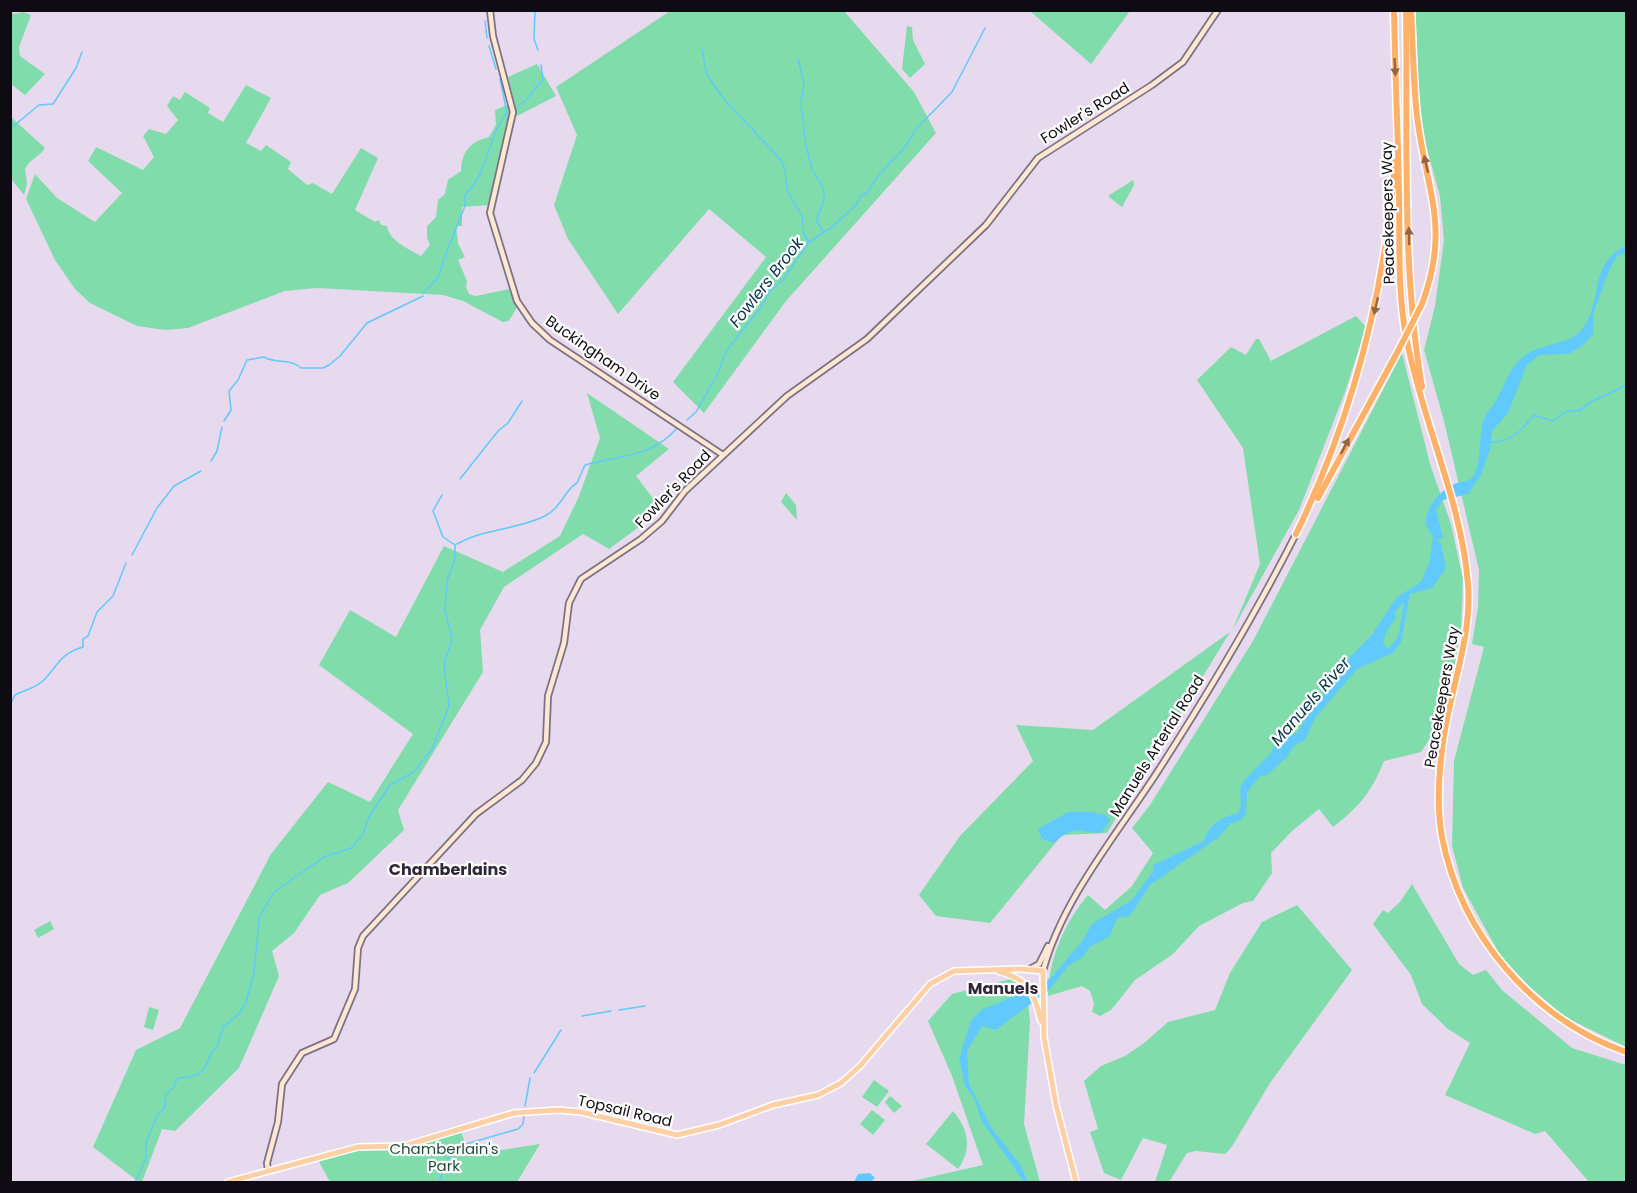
<svg xmlns="http://www.w3.org/2000/svg" width="1637" height="1193" viewBox="0 0 1637 1193" font-family="Poppins,sans-serif">
<rect width="100%" height="100%" fill="#e7daef"/>
<g fill="#80dcaa">
<path d="M10,11L14,14L23,12L31,15L19,47L20,56L45,74L25,95L11,84Z"/>
<path d="M670,11H844L914,92L936,133L786,301L704,413L673,382L766,257L709,209L618,314L568,239L554,205L577,135L556,87Z"/>
<path d="M1030,11H1130L1091,64Z"/>
<path d="M1415,11H1626V1047L1565,1017L1530,987L1500,955L1463,888L1452,846L1454,761L1484,647L1472,644L1478,607L1479,570L1444,421L1424,350L1435,306L1444,240L1440,196L1425,142L1419,99Z"/>
<path d="M907,26L912,27L913,40L925,64L910,78L902,69Z"/>
<path d="M537,64L556,96L515,117V104L508,77Z"/>
<path d="M246,85L271,98L246,143L261,151L266,145L291,162L288,169L307,185L313,183L332,194L361,148L378,158L355,210L375,222L379,220L381,225L387,226C389,241 409,249 421,256L430,245L427,238V226L436,217L438,200L445,194L448,180L461,171C462,151 470,142 489,137L496,125L495,110L510,104L505,143L488,205L462,207V226H456L458,243L465,257L458,260L467,281L466,287L469,294L476,296L509,289L517,307L509,321L503,322L463,301L443,295L317,288L285,291L188,328L165,330L137,326L90,303L75,289L55,260L26,199L35,174L57,198L95,222L122,193L88,161L96,147L143,170L154,157L143,136L149,129L166,134L178,120L167,106L173,96L180,100L185,92L210,108L208,113L223,122Z"/>
<path d="M12,118L45,148C39,157 30,159 25,169L27,184L24,195L11,179Z"/>
<path d="M1133,180L1134,185L1122,207L1108,196Z"/>
<path d="M1356,316L1366,327L1345,392L1299,510L1232,631L1260,564L1243,448L1197,380L1231,347L1246,355L1256,339H1259L1271,361Z"/>
<path d="M1402,353L1430,464L1451,524L1463,579L1461,630L1451,686L1437,728L1421,752L1384,761C1371,793 1360,806 1333,827L1319,809L1292,831L1271,853L1272,873L1253,901L1243,903L1199,926L1173,954L1135,980L1111,1010L1100,1016L1092,1012L1094,1003L1090,991L1082,986L1048,996C1049,958 1064,924 1088,895L1105,910L1132,886L1153,853L1132,828L1150,805L1253,641Z"/>
<path d="M587,393L669,449L636,476L662,510L609,549L583,534L504,587L480,630L483,672L398,810L404,830L348,883L320,895L294,933L272,951L279,976L239,1068L175,1131L162,1129L142,1182H139L93,1147L136,1050L180,1028L271,854L328,782L370,802L413,734L319,665L350,610L396,637L444,546L503,572L560,536L579,496L600,438Z"/>
<path d="M786,493L796,505L797,520L781,502Z"/>
<path d="M1230,632L1107,833L1062,835L990,923L936,916L919,895L960,836L1033,761L1016,725L1093,730Z"/>
<path d="M1412,884L1459,964L1473,975L1486,970L1502,990L1572,1048L1626,1065V1182H1589L1545,1131L1535,1134L1445,1095L1470,1043L1448,1029L1422,1004L1411,975L1373,924L1383,910L1388,913L1400,902Z"/>
<path d="M1297,905L1352,970L1270,1083L1231,1148L1225,1154L1196,1151L1187,1153L1169,1182H1155L1167,1145L1143,1138L1121,1180L1104,1173L1090,1132L1098,1129L1084,1081L1101,1066L1125,1056L1144,1043L1168,1022L1215,1010L1230,973L1262,922Z"/>
<path d="M50,921L54,929L38,938L34,930Z"/>
<path d="M1011,979L1027,991L1030,1022L1024,1124L1040,1182H908L983,1165L952,1076L928,1021L952,994Z"/>
<path d="M149,1007L159,1010L153,1030L144,1027Z"/>
<path d="M874,1080L889,1091L877,1107L862,1097Z"/>
<path d="M890,1096L902,1106L894,1113L885,1102Z"/>
<path d="M872,1110L885,1120L873,1135L860,1124Z"/>
<path d="M953,1111C969,1130 972,1149 958,1169L926,1144Z"/>
<path d="M460,1128L469,1155L540,1144L517,1182H330L317,1158L358,1147L404,1146Z"/>
</g>
<g fill="#61c9fc" fill-rule="evenodd">
<path d="M1626,246V253L1618,255L1610,268L1594,311L1593,334L1583,345L1569,354L1539,355L1527,365L1508,413L1492,431L1490,449L1481,475L1468,494L1443,500L1436,510L1443,538L1437,540L1441,544L1446,568L1432,588L1410,594L1401,642L1393,653L1357,669L1315,718L1305,740L1294,746L1286,758L1267,775L1260,776L1247,792L1246,813L1242,819L1230,824L1219,837L1150,885L1130,916L1117,918L1110,936L1090,947L1083,957L1069,965L1049,990L996,1030L982,1026L967,1051L969,1084L992,1129L1019,1163L1028,1182H1024L981,1120L974,1098L965,1086L959,1058L971,1021L981,1010L1027,991L1052,977L1083,940L1092,924L1132,900L1154,870L1153,865L1204,841C1209,824 1222,817 1238,813L1241,806L1240,789L1243,782L1269,755L1277,743L1298,732L1309,712L1350,657L1371,636L1397,597L1421,582L1429,563L1433,537L1426,525C1424,509 1441,488 1457,483C1465,481 1471,482 1475,473C1482,456 1478,436 1484,419C1487,412 1493,406 1497,399C1506,383 1510,365 1527,354C1544,343 1571,345 1583,328C1603,301 1588,263 1626,246ZM1404,602L1398,637L1389,648L1385,647C1381,636 1390,626 1396,618L1395,612Z"/>
<path d="M1068,812H1091L1106,815L1110,821L1101,833C1078,833 1075,824 1054,843L1042,839L1038,829Z"/>
<path d="M870,1173L875,1178L871,1182H854L858,1174Z"/>
</g>
<g fill="none" stroke-linecap="round" stroke-linejoin="round">
<g stroke="#61c9fc" stroke-width="1.5">
<path d="M535,10L534,39L538,50"/>
<path d="M1005,11L1006,10"/>
<path d="M485,21L487,38"/>
<path d="M489,46L496,69"/>
<path d="M702,50L707,75L724,99L781,160L785,170L787,190L802,216L804,235L809,242"/>
<path d="M798,59L804,84L801,104L806,146L812,169L824,190V201L816,220L822,230"/>
<path d="M518,106C529,100 533,89 543,80L541,65"/>
<path d="M10,129L39,105L53,104L76,68L82,52"/>
<path d="M424,292C434,282 442,276 443,261L465,206V195C490,172 486,138 507,113L500,79"/>
<path d="M687,420L696,412L717,375L727,350L761,307L770,291L783,280L809,242L832,227L856,205L862,195L867,193L878,176L905,147L916,129L952,92L985,28"/>
<path d="M224,421L231,410L229,391L238,380L247,360L264,357C276,364 290,358 301,368H323L329,365L340,356L367,323L423,296"/>
<path d="M1491,442C1512,442 1521,431 1534,415L1553,421L1567,411H1579C1594,397 1610,395 1626,385"/>
<path d="M211,461L217,451L222,427"/>
<path d="M460,479L498,431L508,423L522,401"/>
<path d="M442,495L433,511L443,537L455,545"/>
<path d="M457,544C485,528 517,530 545,516C561,508 566,488 577,483L585,465C617,456 653,457 677,428"/>
<path d="M132,555L157,508L174,486L201,471"/>
<path d="M10,705L15,695C25,690 36,688 44,680C59,664 60,654 83,647V639L88,636L97,612L113,596L126,563"/>
<path d="M619,1010L645,1006"/>
<path d="M582,1016L611,1011"/>
<path d="M534,1073L561,1030"/>
<path d="M525,1106L530,1078"/>
<path d="M135,1182L146,1158V1143L157,1116L164,1109L166,1094L174,1087L177,1079C185,1077 195,1077 201,1072C210,1065 208,1052 217,1047L223,1027L239,1014L246,1002L254,974L259,918L274,892L324,857L351,848L362,836L369,817L390,785L414,772L432,749L449,706L444,665L452,639L445,610L447,581L455,559V545"/>
<path d="M439,1182L452,1148L518,1129L523,1124L524,1115"/>
</g>
<g stroke="#7d7184" stroke-width="8">
<g id="secondary">
<path d="M490,10L493,36L513,112L490,213L517,301L532,323L550,340L723,455"/>
<path d="M1030,969L1039,964L1048,946"/>
<path d="M1043,971C1062,899 1118,833 1158,771C1207,695 1255,615 1296,534"/>
<path d="M268,1171L267,1163L278,1122L282,1084L302,1053L334,1039L355,989L358,948L363,936L476,814L522,780L536,763L546,742L548,696L564,643L569,603L581,579L641,539L662,521L685,491L787,396L867,339L986,225L1038,158L1152,85L1183,62L1218,10"/>
</g>
</g>
<g stroke="#fff" stroke-width="8">
<g id="primary">
<path d="M998,971C1030,980 1033,991 1041,1021"/>
<path d="M228,1182L358,1147L404,1146L514,1113L558,1110L581,1112L677,1135L719,1125L773,1105L818,1095L841,1083L860,1066L930,984L954,971L1020,969L1043,971L1044,1037L1056,1105L1076,1182"/>
</g>
</g>
<g stroke="#fff" stroke-width="9">
<g id="highway">
<path d="M1394,10C1395,71 1398,132 1399,193C1400,242 1397,293 1407,341C1422,420 1462,503 1468,584C1472,635 1452,685 1444,735C1439,768 1436,804 1442,837C1461,935 1533,1019 1626,1052"/>
<path d="M1406,10C1408,135 1401,264 1422,387"/>
<path d="M1411,10C1413,45 1413,81 1417,116C1426,191 1451,226 1422,304"/>
<path d="M1318,498L1398,351"/>
<path d="M1296,534C1353,416 1385,293 1395,162"/>
</g>
</g>
<use href="#secondary" stroke="#ffe8d2" stroke-width="4.5"/>
<use href="#primary" stroke="#ffd0a5" stroke-width="5"/>
<use href="#highway" stroke="#ffb169" stroke-width="6"/>
<g stroke="#fff" stroke-width="9" stroke-linecap="butt">
<path id="highway-bridge" d="M1398,351L1422,304"/>
</g>
<use href="#highway-bridge" stroke="#ffb169" stroke-width="6"/>
</g>
<defs><path id="oneway-solid" d="M-6-.8H1V-3.2L6.5 0L1 3.2V.8H-6Z" transform="scale(1.5)"/></defs>
<g fill="#936642">
<use href="#oneway-solid" transform="translate(1395 67) rotate(87)"/>
<use href="#oneway-solid" transform="translate(1426 164) rotate(-103)"/>
<use href="#oneway-solid" transform="translate(1409 236) rotate(-91)"/>
<use href="#oneway-solid" transform="translate(1376 306) rotate(103)"/>
<use href="#oneway-solid" transform="translate(1345 446) rotate(-63)"/>
</g>
<g text-anchor="middle" stroke-width="4.5" stroke-linejoin="round" paint-order="stroke">
<g font-size="15" fill="#0f0b12" stroke="#fff">
<text transform="translate(1085 113) rotate(-32)" y="5">Fowler's Road</text>
<text transform="translate(1388 213) rotate(-91)" y="5">Peacekeepers Way</text>
<text transform="translate(603 358) rotate(35)" y="5">Buckingham Drive</text>
<text transform="translate(673 489) rotate(-46)" y="5">Fowler's Road</text>
<text transform="translate(1442 697) rotate(-80)" y="5">Peacekeepers Way</text>
<text transform="translate(1157 746) rotate(-58)" y="5">Manuels Arterial Road</text>
<text transform="translate(625 1111) rotate(13)" y="5">Topsail Road</text>
</g>
<g font-size="15" fill="#224b36" stroke="#fff">
<text x="444" y="1154">Chamberlain's<tspan x="444" dy="17">Park</tspan></text>
</g>
<g font-size="16" font-style="italic" fill="#003145" stroke="#fff">
<text transform="translate(766 282) rotate(-52)" y="6">Fowlers Brook</text>
<text transform="translate(1310 701) rotate(-49)" y="6">Manuels River</text>
</g>
<g font-size="16" font-weight="bold" fill="#312737" stroke="#fff">
<text x="448" y="875">Chamberlains</text>
<text x="1003" y="994">Manuels</text>
</g>
</g>
<rect width="1637" height="1193" fill="none" stroke="#0f0b12" stroke-width="24"/>
</svg>
